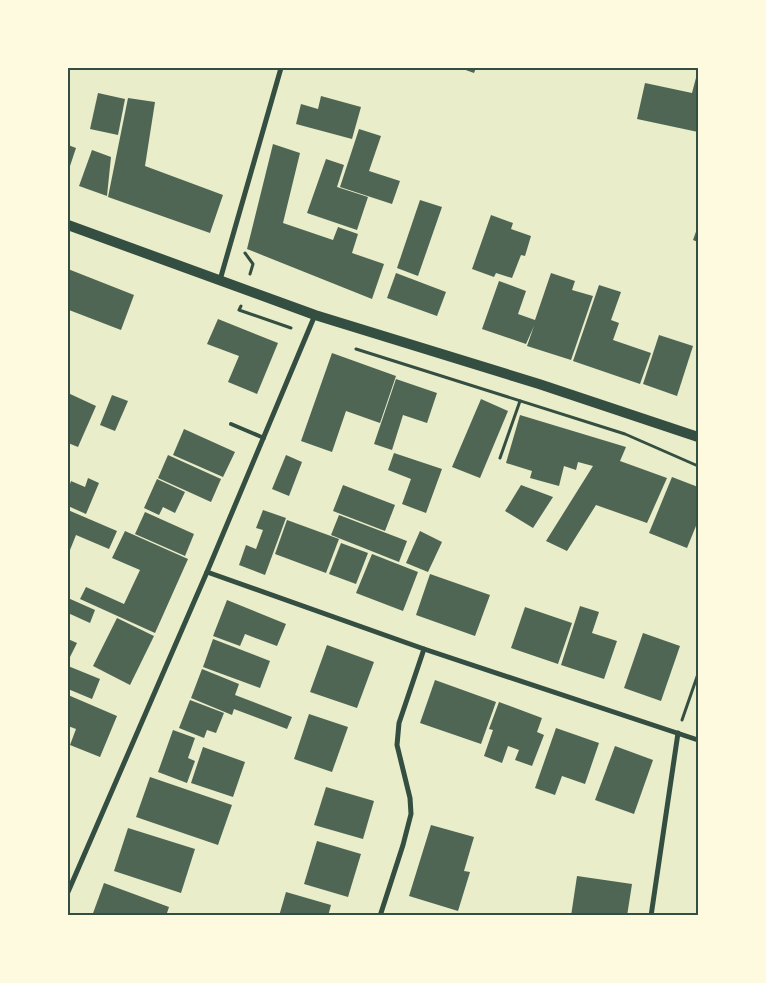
<svg xmlns="http://www.w3.org/2000/svg" width="766" height="983" viewBox="0 0 766 983" font-family="Roboto,sans-serif">
<rect width="100%" height="100%" fill="#e9edc9"/>
<g fill="#4f6655">
<path d="M460,68H476L474,73Z"/>
<path d="M698,70V132L637,119L645,83L692,93Z"/>
<path d="M98,93L125,99L118,135L90,129Z"/>
<path d="M321,96L361,107L352,139L296,124L301,104L318,109Z"/>
<path d="M128,98L155,102L145,166L223,195L210,233L108,197Z"/>
<path d="M359,129L381,136L369,171L400,181L392,204L340,187Z"/>
<path d="M273,144L300,153L283,223L333,240L338,227L358,234L352,253L384,264L372,299L247,249Z"/>
<path d="M68,145L76,148L68,172Z"/>
<path d="M92,150L111,157L107,196L79,186Z"/>
<path d="M326,159L344,165L337,187L368,197L357,230L307,213Z"/>
<path d="M420,200L442,207L418,276L397,268Z"/>
<path d="M491,215L513,223L511,229L531,236L525,256L521,255L512,278L496,273L494,277L472,269Z"/>
<path d="M698,226V242L693,240Z"/>
<path d="M68,269L134,295L121,330L69,310L68,314Z"/>
<path d="M396,273L446,292L437,316L387,298Z"/>
<path d="M551,273L575,281L572,290L593,296L571,360L527,346L534,326L526,344L482,329L499,281L526,291L518,314L535,320Z"/>
<path d="M599,285L621,292L611,320L619,323L613,340L651,353L640,384L573,361Z"/>
<path d="M218,319L278,343L257,394L228,382L239,356L207,344Z"/>
<path d="M659,335L693,346L677,396L643,384Z"/>
<path d="M332,353L396,376L380,423L346,411L332,452L301,441Z"/>
<path d="M396,379L437,393L427,423L403,415L392,450L374,444Z"/>
<path d="M68,393L96,406L78,447L68,443Z"/>
<path d="M112,395L128,401L115,431L100,425Z"/>
<path d="M481,399L508,411L480,478L452,467Z"/>
<path d="M520,415L626,447L620,461L667,478L647,523L596,505L567,551L546,541L593,466L578,462L576,470L564,466L559,486L530,478L532,471L506,463Z"/>
<path d="M184,429L235,452L223,477L173,455Z"/>
<path d="M394,453L442,469L426,513L402,504L411,479L388,470Z"/>
<path d="M168,455L221,479L211,502L158,478Z"/>
<path d="M286,455L302,462L289,496L272,489Z"/>
<path d="M672,477L698,487V521L687,548L649,533Z"/>
<path d="M88,478L99,483L86,514L68,506V490L71,481L85,487Z"/>
<path d="M157,479L185,492L175,513L163,507L159,515L144,508Z"/>
<path d="M343,485L395,505L385,531L333,511Z"/>
<path d="M521,485L553,497L533,528L505,511Z"/>
<path d="M68,510L117,531L109,549L76,535L68,555Z"/>
<path d="M263,510L286,518L265,575L239,565L246,545L256,549L263,530L256,528Z"/>
<path d="M145,512L194,534L185,556L135,534Z"/>
<path d="M339,515L407,541L399,562L331,535Z"/>
<path d="M287,520L339,539L326,573L275,554Z"/>
<path d="M125,531L188,559L155,633L80,599L86,587L124,604L140,570L112,558Z"/>
<path d="M420,531L442,542L428,572L406,563Z"/>
<path d="M341,543L368,553L356,584L329,574Z"/>
<path d="M372,554L418,572L403,611L356,593Z"/>
<path d="M430,574L490,595L475,636L416,615Z"/>
<path d="M68,598L95,610L90,623L68,613Z"/>
<path d="M227,600L286,624L277,646L245,634L240,646L213,636Z"/>
<path d="M580,606L599,612L592,633L617,641L604,679L561,665Z"/>
<path d="M525,607L572,623L558,664L511,648Z"/>
<path d="M117,618L154,636L130,685L93,666Z"/>
<path d="M643,633L680,646L661,701L624,688Z"/>
<path d="M68,639L77,643L70,657L68,656Z"/>
<path d="M213,639L270,661L260,688L203,667Z"/>
<path d="M327,645L374,662L357,708L310,692Z"/>
<path d="M68,666L100,679L92,699L68,689Z"/>
<path d="M202,669L239,684L235,695L292,717L287,729L234,709L232,715L191,698Z"/>
<path d="M435,680L496,702L481,744L420,723Z"/>
<path d="M68,695L117,716L100,757L70,745L76,729L68,726Z"/>
<path d="M190,700L224,713L216,733L207,730L204,738L179,728Z"/>
<path d="M499,702L542,718L537,732L544,735L532,766L515,760L519,750L508,746L502,763L484,756L493,730L489,729Z"/>
<path d="M309,714L348,727L332,772L294,759Z"/>
<path d="M556,728L599,743L585,784L562,776L555,795L535,788Z"/>
<path d="M173,730L195,738L188,758L195,761L187,783L158,772Z"/>
<path d="M615,746L653,760L634,814L595,800Z"/>
<path d="M203,747L245,762L233,797L191,783Z"/>
<path d="M150,777L232,805L218,845L136,817Z"/>
<path d="M326,787L374,801L363,839L314,825Z"/>
<path d="M431,825L474,837L464,871L470,872L458,911L409,896Z"/>
<path d="M128,828L195,849L181,893L114,871Z"/>
<path d="M317,841L361,854L348,897L304,884Z"/>
<path d="M577,876L632,884L627,916H571Z"/>
<path d="M104,883L169,907L166,916H92Z"/>
<path d="M286,892L331,905L328,916H279Z"/>
</g>
<g fill="none" stroke-linecap="round" stroke-linejoin="round">
<g stroke="#344e41" stroke-width="3">
<path d="M245,253L253,264L250,274"/>
<path d="M241,306L239,310L291,328"/>
<path d="M356,349L625,434L698,466"/>
<path d="M500,458L520,401"/>
<path d="M682,720L698,674"/>
</g>
<path stroke="#344e41" stroke-width="4" d="M231,424L264,438"/>
<g stroke="#344e41" stroke-width="5">
<path d="M220,280L281,68"/>
<path d="M207,572L424,649L698,740"/>
<path d="M68,892L207,572L315,315"/>
<path d="M380,916L403,845L411,814L410,798L397,745L399,723L424,649"/>
<path d="M651,916L678,733"/>
</g>
<path stroke="#344e41" stroke-width="10" d="M68,225L315,315L539,384L698,437"/>
</g>
<rect width="766" height="983" fill="none" stroke="#fefae0" stroke-width="138"/>
<rect x="69" y="69" width="628" height="845" fill="none" stroke="#344e41" stroke-width="2"/>
</svg>
